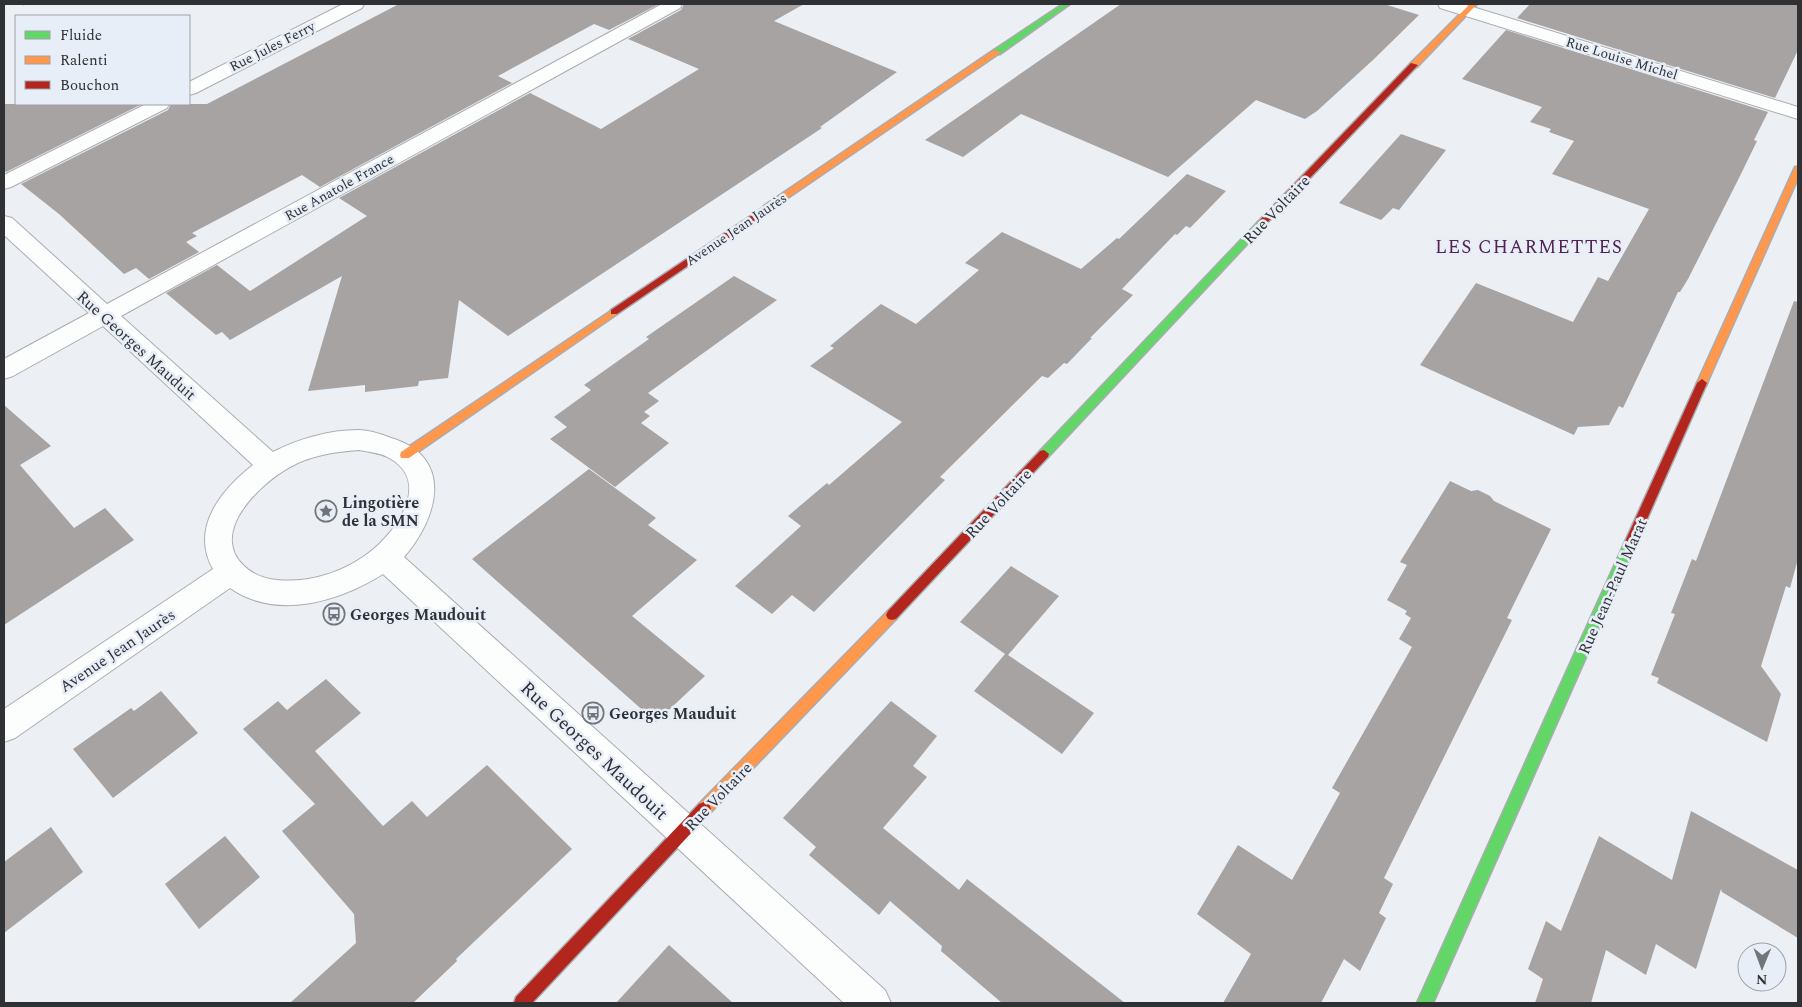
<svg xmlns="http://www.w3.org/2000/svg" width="1802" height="1007" viewBox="0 0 1802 1007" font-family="Spectral,serif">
<rect width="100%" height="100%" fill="#eceff4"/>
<g fill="#a6a3a2">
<path d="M399,4H659L609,30L594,24L498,76L512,83L320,187L302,175L192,233L197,236L186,242L199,252L149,279L136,268L124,274L59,214L21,184L168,110L171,104H207Z"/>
<path d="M684,4H804L774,21L897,72L820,127L822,128L508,336L459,300L448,378L419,381L418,386L365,392V385L308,391L342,276L230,340L222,332L216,335L166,293L217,265L250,291L367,216L339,198L530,93L601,129L699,69L628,39L681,10Z"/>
<path d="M1121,4H1384L1419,15L1373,60L1317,111L1305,119L1256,100L1168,177L1021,114L963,157L925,140Z"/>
<path d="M1530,4H1798V50L1775,98L1517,18Z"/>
<path d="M1506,30L1768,112L1754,140L1757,141L1739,178L1688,279L1680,292H1678L1623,408L1619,406L1609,425L1578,427L1574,435L1420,365L1476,283L1573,322L1598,277L1608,281L1649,209L1552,174L1574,141L1549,132L1551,129L1530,122L1542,107L1462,79Z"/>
<path d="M4,104H142L6,172L4,170Z"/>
<path d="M1401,134L1446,150L1399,210L1393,208L1381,220L1339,203Z"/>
<path d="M1187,174L1226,191L1190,228L1186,226L1177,235L1175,234L1122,289L1133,295L1090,338H1092L1067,364L1064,363L1048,378L1042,376L940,477L945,480L814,612L792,595L772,614L735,586L801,526L788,516L827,483L829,485L902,422L810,366L834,348L830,346L881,304L916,324L979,270L965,263L1002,232L1081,269L1117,238L1119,239Z"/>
<path d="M734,276L777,300L648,393L659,401L644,412L650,416L641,423L669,443L615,487L550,439L567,427L554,417L591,390L584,385L649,339L646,337Z"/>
<path d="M1794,301L1798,302V559L1790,588L1786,586L1761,666L1781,694L1767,742L1657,683L1659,678L1651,675L1675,614L1671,613L1692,559L1696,561Z"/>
<path d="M4,405L51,446L20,465L74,528L105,508L134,540L4,625Z"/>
<path d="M589,469L656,518L648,525L697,560L632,616L705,676L656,722L472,559Z"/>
<path d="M1450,481L1471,491L1478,490L1490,496L1494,501L1551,529L1507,618L1512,620L1384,878L1393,884L1379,913L1386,918L1360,971L1344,959L1321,1003H1223L1251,954L1197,914L1238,845L1292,880L1340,793L1332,788L1412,647L1399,639L1411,618L1405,614L1407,611L1387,600L1407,565L1400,562Z"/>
<path d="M1011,566L1059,596L1008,655L1094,713L1062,754L974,691L1005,654L960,622Z"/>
<path d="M326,679L361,713L315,751L383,826L412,801L427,817L487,765L572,849L456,959L457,961L413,1003H290L356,943L354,914L282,831L315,804L243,729L278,701L287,710Z"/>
<path d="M161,691L198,733L113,798L73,749L131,708L134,711Z"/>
<path d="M891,701L937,736L913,766L927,777L883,828L959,890L967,879L1125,1003H1002L941,951L942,946L890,901L879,915L809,855L816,847L783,818Z"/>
<path d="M1691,811L1798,870V938L1722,892L1721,889L1696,969L1656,944L1646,975L1606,950L1591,1003H1535L1543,979L1528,969L1546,921L1561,931L1599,836L1672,880Z"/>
<path d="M51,827L83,872L4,933V862Z"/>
<path d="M225,836L260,877L199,929L165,884Z"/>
<path d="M669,945L733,1003H616Z"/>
</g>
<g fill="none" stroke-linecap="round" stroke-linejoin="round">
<g stroke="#aaacb0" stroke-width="2">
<g id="street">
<path d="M343,4H364L362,8L196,93L189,95V82Z"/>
<path d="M662,4H682L680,8L121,316L273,452C298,439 329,430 358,430C369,430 381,434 391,438C455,457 438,518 404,557L885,990L891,1003H844L383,574C340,601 277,621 230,588L15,738L4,742V709L213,569C190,528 221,490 253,465L103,326L13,376L4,379V359L89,313L4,235V216L12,218L107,304ZM359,450C370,452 382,453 391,459C434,485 391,539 363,557C338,574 307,583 277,580C264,579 252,574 243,565C209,531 261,483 290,467C311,455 335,452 359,450Z"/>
<path d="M1438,4H1463L1798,107V119L1440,8Z"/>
<path d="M146,104H169L167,108L11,187L4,189V175Z"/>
</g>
</g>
<g stroke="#aaacb0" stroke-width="3">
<g id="fast">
<path d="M1063,4H1070L1000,54H994V50Z"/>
<path d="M1261,221L1265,224L1264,226L1048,457H1040L1039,454L1040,451L1258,222Z"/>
<path d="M1630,539L1634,541L1636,544L1433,1003H1417L1624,544L1626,541Z"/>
</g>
</g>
<g stroke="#aaacb0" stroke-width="3">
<g id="slow">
<path d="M1470,4H1477L1417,67H1411V63Z"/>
<path d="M994,50L1001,52L770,210H764V206Z"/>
<path d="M1795,167H1798V178L1707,383L1706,386H1698L1697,383Z"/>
<path d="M614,309L617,310V314L409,458H401L400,455L401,452Z"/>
<path d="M892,610L896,611L898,615L896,619L709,814L704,816L699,814L697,809L699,804L888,611Z"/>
</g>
</g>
<g stroke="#aaacb0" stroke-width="3">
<g id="jam">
<path d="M1411,63L1418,65L1264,226H1258V222Z"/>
<path d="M767,205L771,208L770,210L617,314H611V310Z"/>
<path d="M1702,379L1707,383L1636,544L1634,547H1626L1624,544L1697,383Z"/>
<path d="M1044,450L1049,454L1048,457L896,619L892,620L888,619L886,615L888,611L1040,451Z"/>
<path d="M704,802L709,804L711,809L709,814L532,1003H514L516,997L699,804Z"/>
</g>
</g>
<path stroke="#cccccf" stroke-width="2" stroke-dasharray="2 2.5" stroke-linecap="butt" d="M23,4L26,7"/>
<use href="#street" fill="#fcfdfd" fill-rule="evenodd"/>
<use href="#fast" fill="#63d668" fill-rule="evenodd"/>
<use href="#slow" fill="#ff974d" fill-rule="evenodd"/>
<use href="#jam" fill="#b3261e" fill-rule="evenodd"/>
</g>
<defs>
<g id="sight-ring" transform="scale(1.125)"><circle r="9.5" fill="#e8eef7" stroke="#717478" stroke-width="1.5"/><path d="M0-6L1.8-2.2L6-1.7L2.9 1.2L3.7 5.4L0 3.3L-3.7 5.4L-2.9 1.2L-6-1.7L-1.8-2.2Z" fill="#717478"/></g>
<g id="bus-ring" transform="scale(1.125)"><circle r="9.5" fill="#e8eef7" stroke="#717478" stroke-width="1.5"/><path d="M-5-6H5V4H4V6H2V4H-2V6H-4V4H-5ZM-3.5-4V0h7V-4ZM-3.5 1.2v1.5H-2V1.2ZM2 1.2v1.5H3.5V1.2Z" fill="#717478"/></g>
</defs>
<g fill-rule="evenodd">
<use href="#sight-ring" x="326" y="511"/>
<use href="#bus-ring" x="334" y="614"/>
<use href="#bus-ring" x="593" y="713"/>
</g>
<g text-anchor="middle" stroke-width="5" stroke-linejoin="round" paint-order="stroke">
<g font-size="14" fill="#2f3135" stroke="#e8eef7">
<text transform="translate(272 46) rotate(-27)" y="5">Rue Jules Ferry</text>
<text transform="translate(1622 58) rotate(17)" y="5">Rue Louise Michel</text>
<text transform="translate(339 187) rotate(-29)" y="5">Rue Anatole France</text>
<text transform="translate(736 229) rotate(-34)" y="5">Avenue Jean Jaurès</text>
</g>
<g font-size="16" fill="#2f3135" stroke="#e8eef7">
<text transform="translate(1276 209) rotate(-46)" y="6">Rue Voltaire</text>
<text transform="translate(137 345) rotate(42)" y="6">Rue Georges Mauduit</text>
<text transform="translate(998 503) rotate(-47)" y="6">Rue Voltaire</text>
<text transform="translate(1612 586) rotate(-66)" y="6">Rue Jean-Paul Marat</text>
<text transform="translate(117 650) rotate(-34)" y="6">Avenue Jean Jaurès</text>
<text transform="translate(718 796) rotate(-46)" y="6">Rue Voltaire</text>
</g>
<g font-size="16" font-weight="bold" fill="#2f3135" stroke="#e8eef7" text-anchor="start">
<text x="342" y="508">Lingotière<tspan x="342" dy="18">de la SMN</tspan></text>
<text x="350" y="620">Georges Maudouit</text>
<text x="609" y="719">Georges Mauduit</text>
</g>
<g font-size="19" letter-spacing="1" fill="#522253" stroke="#e8eef7">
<text x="1529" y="253">LES CHARMETTES</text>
</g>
<g font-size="19" fill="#2f3135" stroke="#e8eef7">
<text transform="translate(595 750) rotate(43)" y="7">Rue Georges Maudouit</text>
</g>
</g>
<rect width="1802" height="1007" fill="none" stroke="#2f3135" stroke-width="10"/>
<rect x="15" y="15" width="175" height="90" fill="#e8eef7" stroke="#9ea2a9"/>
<rect x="25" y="31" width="25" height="8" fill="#63d668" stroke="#9ea2a9"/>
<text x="60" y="40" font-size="15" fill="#2f3135">Fluide</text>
<rect x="25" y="56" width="25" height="8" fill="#ff974d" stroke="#9ea2a9"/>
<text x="60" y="65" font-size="15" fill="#2f3135">Ralenti</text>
<rect x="25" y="81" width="25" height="8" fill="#b3261e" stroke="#9ea2a9"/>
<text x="60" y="90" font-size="15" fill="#2f3135">Bouchon</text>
<g transform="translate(1762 967) rotate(181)"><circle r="24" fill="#e8eef7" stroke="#9ea2a9"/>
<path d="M0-4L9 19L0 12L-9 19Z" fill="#717478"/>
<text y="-8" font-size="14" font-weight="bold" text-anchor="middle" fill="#2f3135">N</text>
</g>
</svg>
